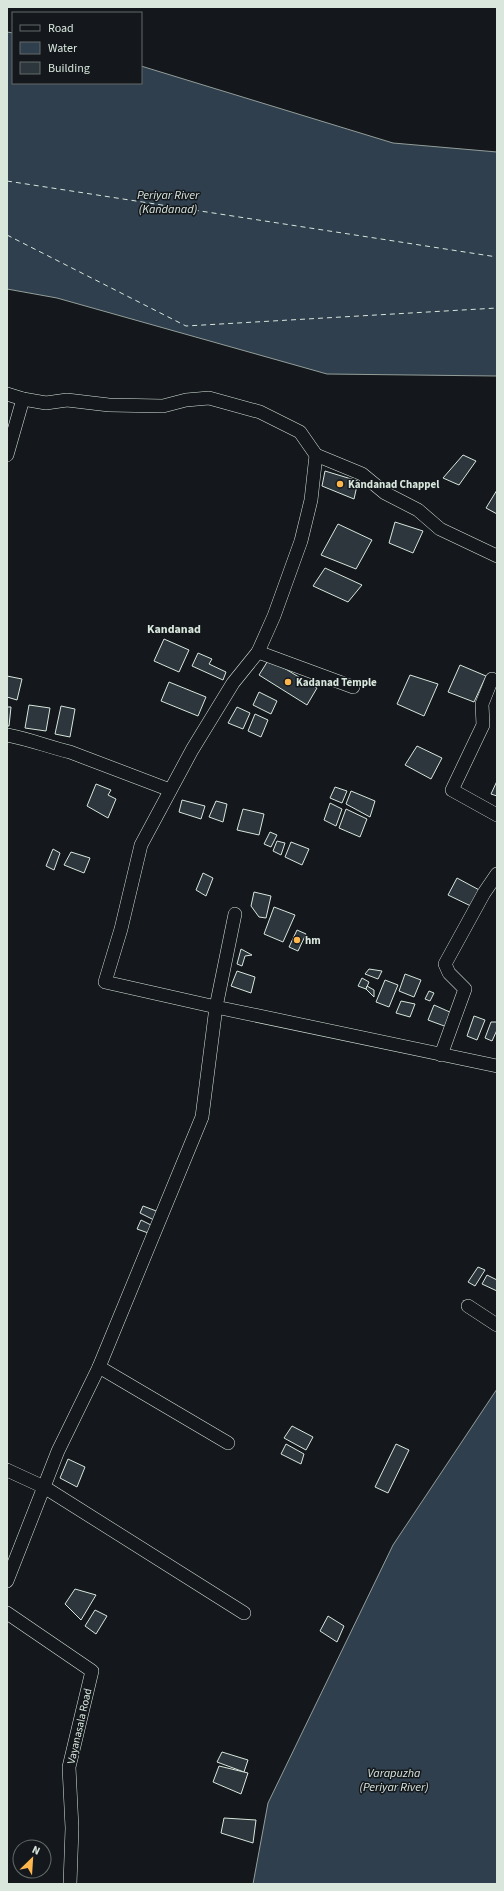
<svg xmlns="http://www.w3.org/2000/svg" width="504" height="1891" viewBox="0 0 504 1891" font-family="'Source Sans 3',sans-serif">
<rect width="100%" height="100%" fill="#14181c"/>
<g fill="#2f3f4d" stroke="#939e99">
<path d="M7,32L13,33V83H141V66L393,143L497,152V376L327,374L57,298L7,289Z"/>
<path d="M497,1389V1884H253L268,1803L393,1545Z"/>
</g>
<g fill="none" stroke-linecap="round" stroke-linejoin="round">
<g stroke="#d8e6dc" stroke-width="1" stroke-dasharray="5 4" stroke-linecap="butt">
<path d="M7,181L497,257"/>
<path d="M7,235L186,326L497,308"/>
</g>
</g>
<g fill="#2c363c" stroke="#d8e6dc">
<path d="M463,455L476,461L459,485L443,478Z"/>
<path d="M325,471L358,481L354,499L322,486Z"/>
<path d="M497,490V514L486,508Z"/>
<path d="M395,522L423,531L413,553L389,543Z"/>
<path d="M338,524L372,540L356,569L321,555Z"/>
<path d="M325,568L362,585L348,602L313,586Z"/>
<path d="M164,639L189,650L179,672L154,661Z"/>
<path d="M198,653L212,659L209,664L226,672L223,680L192,666Z"/>
<path d="M269,659L317,688L307,705L259,675Z"/>
<path d="M460,665L486,676L474,702L448,692Z"/>
<path d="M410,675L438,684L424,716L397,704Z"/>
<path d="M7,676L22,679L17,700L7,697Z"/>
<path d="M169,682L206,697L198,716L161,701Z"/>
<path d="M259,692L277,701L271,714L253,705Z"/>
<path d="M29,705L50,708L46,731L25,728Z"/>
<path d="M61,706L75,709L70,737L55,734Z"/>
<path d="M7,707H11L9,726H7Z"/>
<path d="M237,707L250,713L243,729L228,723Z"/>
<path d="M255,714L268,720L261,737L248,731Z"/>
<path d="M417,746L442,758L431,779L405,765Z"/>
<path d="M497,781V796L491,794Z"/>
<path d="M96,784L111,790L108,795L116,799L108,818L87,806Z"/>
<path d="M335,787L347,791L342,803L330,798Z"/>
<path d="M351,791L375,801L370,817L346,804Z"/>
<path d="M182,800L205,806L201,819L179,812Z"/>
<path d="M216,801L227,804L223,822L209,817Z"/>
<path d="M330,803L342,809L336,826L324,820Z"/>
<path d="M243,809L264,814L259,835L237,830Z"/>
<path d="M346,809L367,819L360,837L339,828Z"/>
<path d="M270,832L277,835L271,847L264,844Z"/>
<path d="M277,841L285,843L281,855L273,851Z"/>
<path d="M291,842L309,849L302,865L285,857Z"/>
<path d="M53,849L60,853L54,870L46,866Z"/>
<path d="M71,852L90,858L84,873L64,865Z"/>
<path d="M203,873L213,878L206,896L196,890Z"/>
<path d="M457,878L483,892L475,908L448,895Z"/>
<path d="M254,892L271,896L266,918L259,917L251,906Z"/>
<path d="M274,907L295,915L283,942L264,934Z"/>
<path d="M297,930L306,934L298,951L289,947Z"/>
<path d="M241,949L252,955L245,956L242,966L237,964Z"/>
<path d="M369,969L382,971L378,979L365,974Z"/>
<path d="M237,971L255,977L251,993L231,986Z"/>
<path d="M405,974L421,980L414,997L399,991Z"/>
<path d="M362,978L369,982L366,989L358,986Z"/>
<path d="M385,980L398,985L389,1007L376,1002Z"/>
<path d="M367,986L374,990V997L366,989Z"/>
<path d="M429,991L434,993L430,1001L425,999Z"/>
<path d="M401,1001L415,1004L410,1017L396,1013Z"/>
<path d="M434,1005L452,1013L447,1027L428,1020Z"/>
<path d="M474,1016L485,1020L477,1040L467,1036Z"/>
<path d="M491,1022H497V1030L492,1041L485,1038Z"/>
<path d="M143,1206L159,1212L156,1221L140,1213Z"/>
<path d="M141,1220L153,1226L151,1234L137,1229Z"/>
<path d="M478,1267L485,1270L475,1286L468,1282Z"/>
<path d="M487,1275L497,1280V1291L482,1284Z"/>
<path d="M292,1426L313,1437L306,1450L284,1438Z"/>
<path d="M286,1444L304,1454L301,1464L281,1454Z"/>
<path d="M396,1444L409,1450L388,1493L375,1487Z"/>
<path d="M68,1459L85,1467L77,1487L60,1478Z"/>
<path d="M75,1589L96,1595L81,1620L65,1604Z"/>
<path d="M95,1610L107,1616L96,1634L85,1626Z"/>
<path d="M328,1616L344,1626L337,1642L320,1631Z"/>
<path d="M222,1752L248,1760L244,1772L217,1762Z"/>
<path d="M219,1766L248,1773L241,1794L213,1782Z"/>
<path d="M224,1818L256,1820L253,1843L221,1833Z"/>
</g>
<g fill="none" stroke-linecap="round" stroke-linejoin="round">
<g stroke="#d8e6dc" stroke-width="14">
<g id="street">
<path d="M7,394L23,399L46,403L67,400L109,405L163,406L186,400L209,398L260,412L300,432L316,455L311,500L301,541L274,616L258,652L233,683L192,750L141,845L121,929L105,982L216,1007L202,1117L99,1367L58,1451L7,1581"/>
<path d="M7,455L23,399"/>
<path d="M316,455L362,474L385,493L418,510L440,529L497,556"/>
<path d="M258,652L353,687"/>
<path d="M492,679L482,704L483,725L452,790L497,815"/>
<path d="M7,735C29,739 49,747 70,752L170,790"/>
<path d="M235,914L216,1007L497,1066"/>
<path d="M441,1055L465,989L449,973L445,964L484,893L497,874"/>
<path d="M468,1306L497,1325"/>
<path d="M99,1367L228,1443"/>
<path d="M7,1470L44,1487L244,1613"/>
<path d="M7,1613L92,1671L69,1767L72,1828L70,1884"/>
</g>
</g>
<use href="#street" stroke="#14181c" stroke-width="13"/>
</g>
<g fill="#ffb74d" stroke="#14181c" stroke-width="1.5">
<circle cx="340" cy="484" r="4"/>
<circle cx="288" cy="682" r="4"/>
<circle cx="297" cy="940" r="4"/>
</g>
<g text-anchor="middle" stroke-width="3" stroke-linejoin="round" paint-order="stroke">
<g font-size="11" font-weight="bold" fill="#d8e6dc" stroke="#14181c" text-anchor="start">
<text x="348" y="488">Kandanad Chappel</text>
<text x="296" y="686">Kadanad Temple</text>
<text x="305" y="944">hm</text>
</g>
<g font-size="11" fill="#d8e6dc" stroke="#14181c">
<text transform="translate(79 1726) rotate(-77)" y="4">Vayanasala Road</text>
</g>
<g font-size="12" font-style="italic" fill="#d8e6dc" stroke="#14181c">
<text x="168" y="199">Periyar River<tspan x="168" dy="14">(Kandanad)</tspan></text>
<text x="394" y="1777">Varapuzha<tspan x="394" dy="14">(Periyar River)</tspan></text>
</g>
<g font-size="12" font-weight="bold" fill="#d8e6dc" stroke="#14181c">
<text x="174" y="633">Kandanad</text>
</g>
</g>
<rect width="504" height="1891" fill="none" stroke="#d8e6dc" stroke-width="16"/>
<rect x="12" y="12" width="130" height="72" fill="#14181c" stroke="#626a69"/>
<rect x="20" y="25" width="20" height="6" fill="#14181c" stroke="#626a69"/>
<text x="48" y="32" font-size="12" fill="#d8e6dc">Road</text>
<rect x="20" y="42" width="20" height="12" fill="#2f3f4d" stroke="#626a69"/>
<text x="48" y="52" font-size="12" fill="#d8e6dc">Water</text>
<rect x="20" y="62" width="20" height="12" fill="#2c363c" stroke="#626a69"/>
<text x="48" y="72" font-size="12" fill="#d8e6dc">Building</text>
<g transform="translate(32 1859) rotate(25)"><circle r="19" fill="#14181c" stroke="#626a69"/>
<path d="M0-3L7 15L0 10L-7 15Z" fill="#ffb74d"/>
<text y="-6" font-size="11" font-weight="bold" text-anchor="middle" fill="#d8e6dc">N</text>
</g>
</svg>
